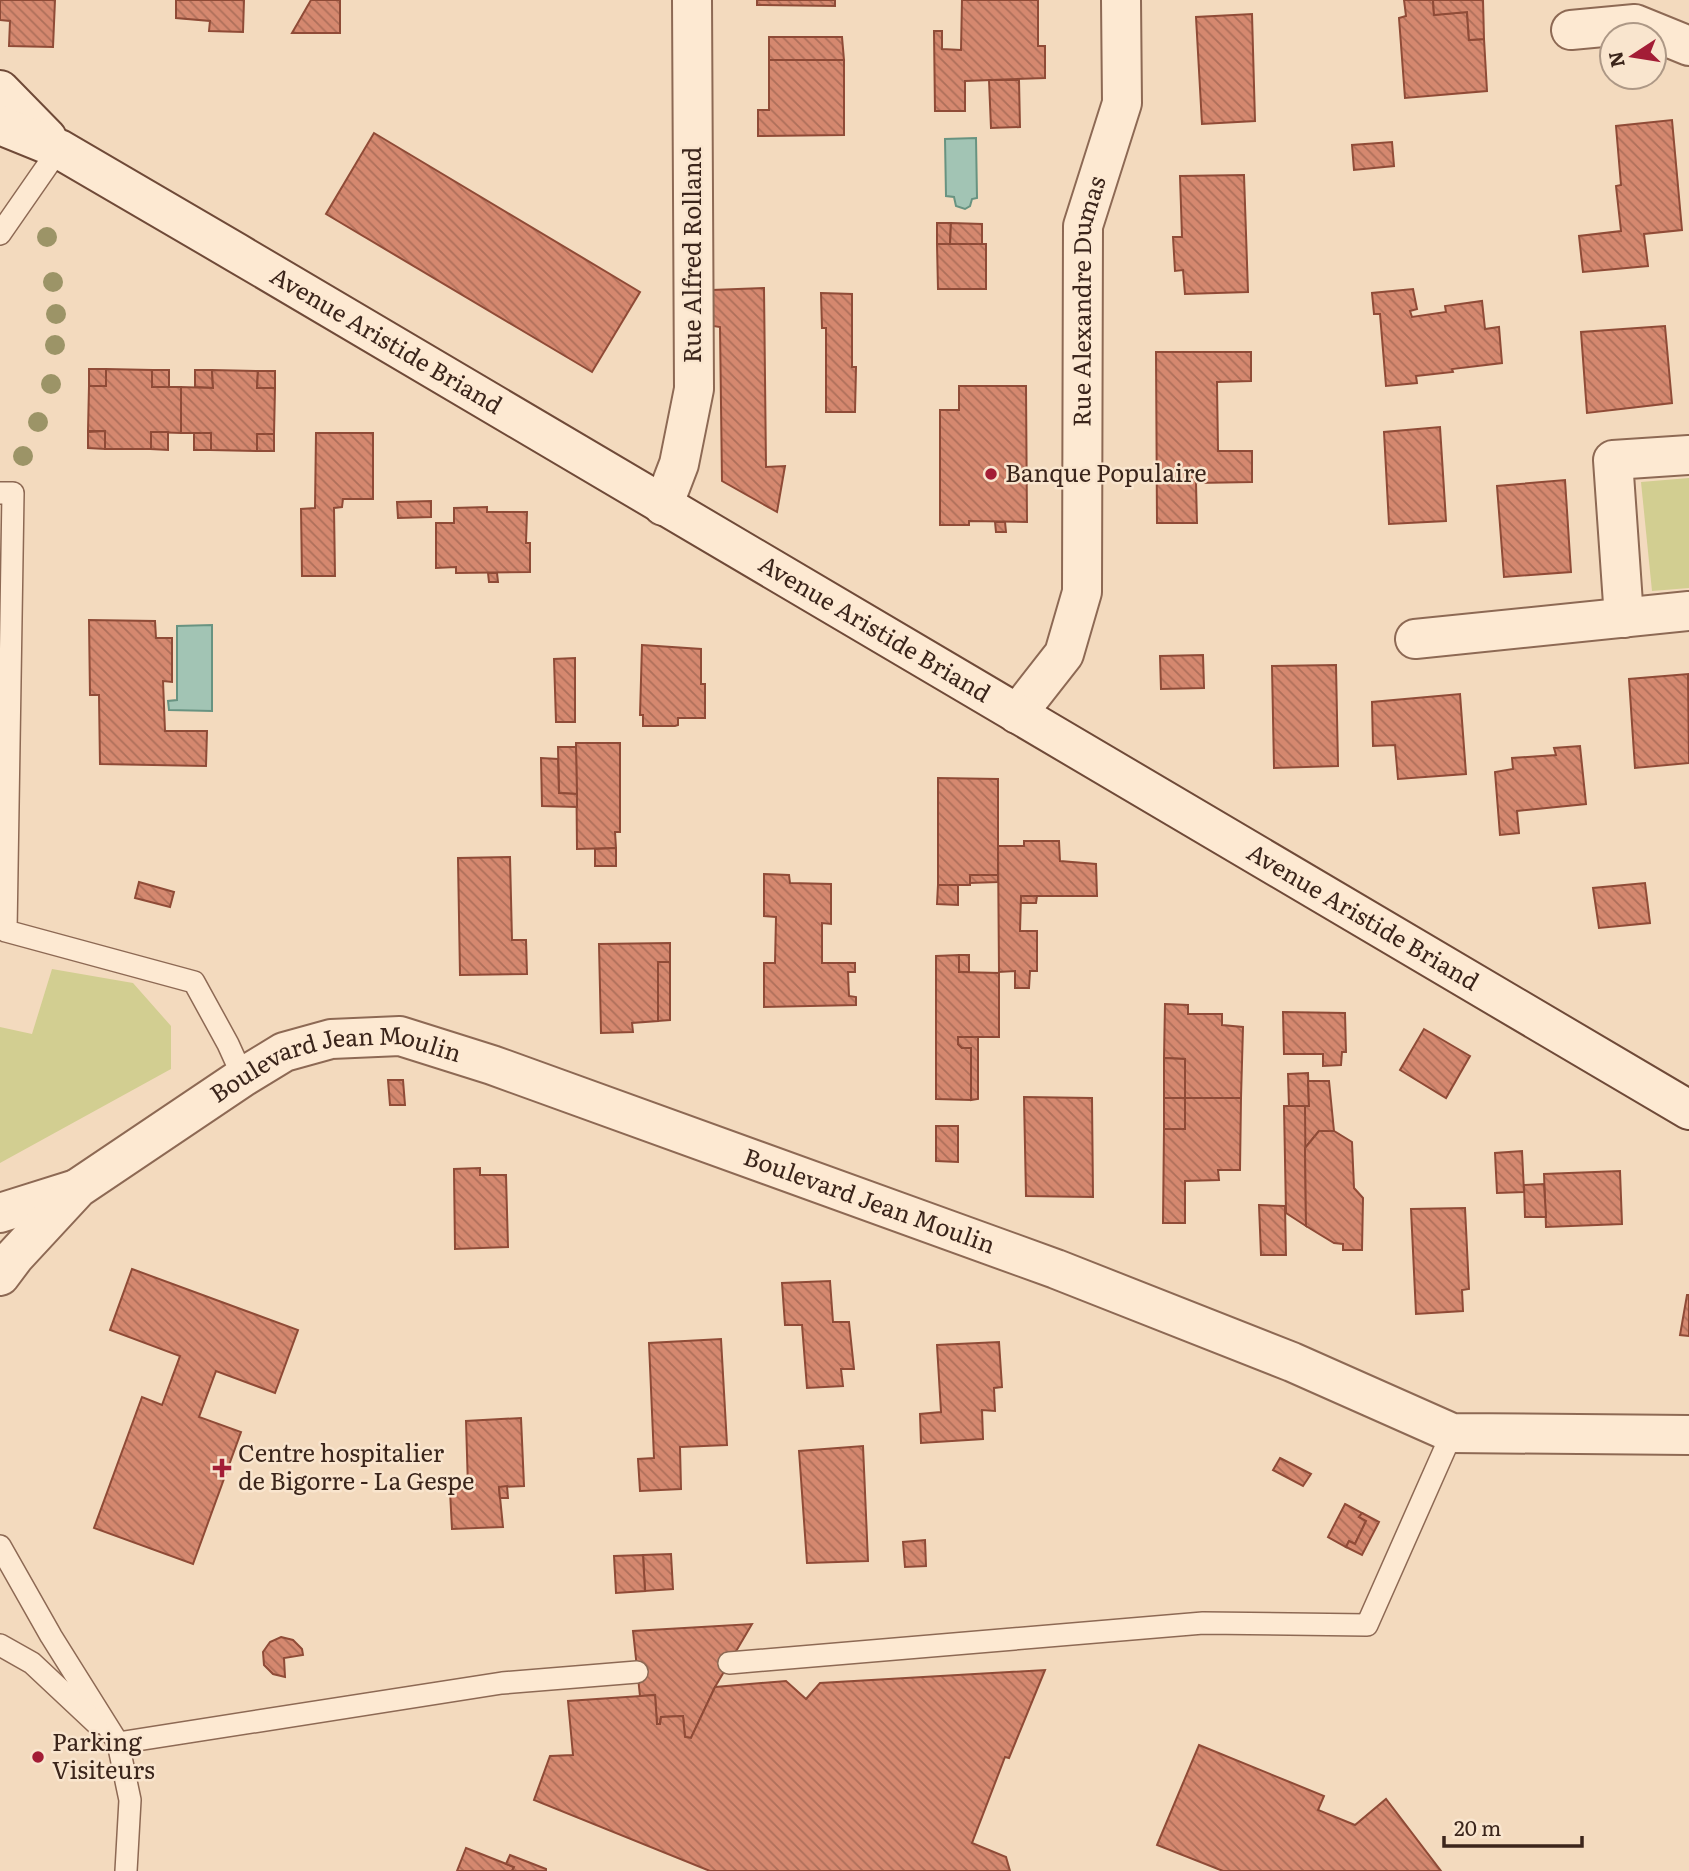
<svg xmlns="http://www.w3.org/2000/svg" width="1689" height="1871" viewBox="0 0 1689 1871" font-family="Literata,serif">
<defs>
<pattern id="building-back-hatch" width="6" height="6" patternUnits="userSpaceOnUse" patternTransform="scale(1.75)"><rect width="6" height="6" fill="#d5886f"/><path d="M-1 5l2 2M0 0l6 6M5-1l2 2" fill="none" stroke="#ae6f5a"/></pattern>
</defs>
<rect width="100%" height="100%" fill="#f3dabe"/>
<g fill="#d2ce91">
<path d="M1689,478V588L1652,591L1641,482Z"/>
<path d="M52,969L133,983L171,1026V1069L0,1163V1027L32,1034Z"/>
</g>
<g fill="#a2c4b4" stroke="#689381" stroke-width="2">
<path d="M976,138L977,198L972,199L970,206L965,209L956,206L954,197L946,196L945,139Z"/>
<path d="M212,625V711L169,710L168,701L177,700V626Z"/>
</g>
<g fill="url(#building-back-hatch)" stroke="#8f4b37" stroke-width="2">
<path d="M0,0H55L53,47L9,46L10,21L0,20Z"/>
<path d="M176,0H244L243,32L209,31L210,21L176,18Z"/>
<path d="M311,0H340V33H292Z"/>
<path d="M757,0H835V6L757,5Z"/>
<path d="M962,0H1038V46H1045V78L965,81V111H935L934,31H942V49L961,50Z"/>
<path d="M1404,0H1433L1434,15L1467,12L1469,40L1484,39L1487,91L1405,98L1399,18L1406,16Z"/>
<path d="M1433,0H1483L1484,39L1469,40L1467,12L1434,15Z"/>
<path d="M1252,14L1255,121L1202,124L1196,17Z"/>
<path d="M769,37H842L844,60H769Z"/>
<path d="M769,60H844V135L758,136V110H769Z"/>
<path d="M989,80H1019L1020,127L991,128Z"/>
<path d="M1672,120L1682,230L1644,234L1648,266L1583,272L1579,236L1621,231L1616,186L1621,185L1616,126Z"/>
<path d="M374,133L640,292L592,372L326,214Z"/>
<path d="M1392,142L1394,166L1354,170L1352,145Z"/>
<path d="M1244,175L1248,292L1185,294L1183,270L1175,271L1173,237H1182L1180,176Z"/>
<path d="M937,223H951L950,244H937Z"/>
<path d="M951,223L982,224V244H950Z"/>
<path d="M937,244H986V289H938Z"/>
<path d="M764,288L766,467L785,466L777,512L722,481L720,327L713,326L712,290Z"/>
<path d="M1413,289L1417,309L1410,311L1412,317L1446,312L1445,306L1482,301L1485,329L1499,327L1502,363L1452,369L1453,372L1416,376L1417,383L1386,386L1380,314H1374L1372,293Z"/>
<path d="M821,293L852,294V367H856L855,412H826V328H822Z"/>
<path d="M1665,326L1672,403L1587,413L1581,332Z"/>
<path d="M1156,352H1251V381L1217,382L1218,451H1252V482L1196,483L1197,523H1157Z"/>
<rect x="89" y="369" width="17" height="17"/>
<path d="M106,369L152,370V387H181V433L151,432V449H105V431H88L89,386H106Z"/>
<rect x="152" y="370" width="17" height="17"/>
<path d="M195,370H212L213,388L195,387Z"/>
<path d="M212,370L258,371L257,388H275L274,434H257V451L211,450V433H181V387L213,388Z"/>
<path d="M258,371H275V388H257Z"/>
<path d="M959,386H1026L1027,522L969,521V525H940V410H959Z"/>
<path d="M1440,427L1446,521L1389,524L1384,432Z"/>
<path d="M105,431V449L88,448V432Z"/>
<path d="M151,432H168V450L151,449Z"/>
<rect x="194" y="433" width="17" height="17"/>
<path d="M316,433H373V499H343L342,507L334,508L335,576H302L301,509L315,508Z"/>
<rect x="257" y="434" width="17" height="17"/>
<path d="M1565,480L1571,572L1504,577L1497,486Z"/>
<path d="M431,501V517L398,518L397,502Z"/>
<path d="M487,507V512H527L526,543H530V572L456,573V567L436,568V523H454V508Z"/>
<path d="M995,522H1005L1006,532H996Z"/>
<path d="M488,573H497L498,582H489Z"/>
<path d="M89,620L155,621L156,638H172V682L163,681L165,731H207L206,766L100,764L99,695H90Z"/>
<path d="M642,645L701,649V684H705V718H678V725L675,726H643V715H640Z"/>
<path d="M1203,655L1204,688L1161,689L1160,656Z"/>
<path d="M575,658V722H556L554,659Z"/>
<path d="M1336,665L1338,766L1274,768L1272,666Z"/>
<path d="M1688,674L1689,763L1635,768L1629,679Z"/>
<path d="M1460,694L1466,774L1398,779L1395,745L1373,746L1372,702Z"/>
<path d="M576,743H620V832H615L616,848L577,849Z"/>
<path d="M1580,746L1586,804L1517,811L1519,833L1500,835L1495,772L1513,769L1512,758L1556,755L1554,748Z"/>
<path d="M558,747H576L577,794L559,793Z"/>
<path d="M541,758L558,759L559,793L577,794V807L542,806Z"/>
<path d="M938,778L998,779V875H970V885H938Z"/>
<path d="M1024,841H1059L1060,861L1096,864L1097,896H1021L1020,931H1037V971H1030L1029,988H1015V971L999,972L998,846H1024Z"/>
<path d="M616,848V866H595V849Z"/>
<path d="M510,857L512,940H526L527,974L460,975L458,858Z"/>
<path d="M764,874L789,875L790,883L831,884V924L822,923V963H855V972H848L849,996L856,997V1005L764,1007V963H775L776,917L764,916Z"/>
<path d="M970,875H998V882L970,883Z"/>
<path d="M139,882L174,892L170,907L135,898Z"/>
<path d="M1645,883L1650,923L1599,928L1593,888Z"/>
<path d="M938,885H958V905L937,904Z"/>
<path d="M1021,896H1037L1036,903H1021Z"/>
<path d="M670,943V962H658V1021L632,1023L633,1032L601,1033L599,944Z"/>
<path d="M959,955V972L999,973V1037H958V1044L962,1048H971V1100L936,1099V956Z"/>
<rect x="959" y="955" width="10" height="17"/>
<path d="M658,962H670V1020L658,1021Z"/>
<path d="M1165,1004L1188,1005V1014H1222V1025L1243,1027L1241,1098H1185V1059L1164,1058Z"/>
<path d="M1283,1012L1345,1013L1346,1052H1342L1341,1065L1323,1066V1054H1284Z"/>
<path d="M1424,1029L1470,1056L1446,1098L1400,1070Z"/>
<path d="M958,1037H978V1099L971,1100V1048H962L958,1044Z"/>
<path d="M1164,1058L1185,1059V1098H1164Z"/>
<path d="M1308,1073L1309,1106H1289L1288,1074Z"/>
<path d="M388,1080H403L405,1105H390Z"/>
<path d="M1308,1081H1329L1334,1131H1319L1305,1148V1106H1309Z"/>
<path d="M1024,1097L1092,1098L1093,1197L1026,1196Z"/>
<rect x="1164" y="1098" width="21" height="31"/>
<path d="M1185,1098H1241L1240,1170H1218L1219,1180L1185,1181V1223H1163L1164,1129H1185Z"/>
<path d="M1284,1106H1305L1306,1226L1286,1213Z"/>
<path d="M936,1126H958V1162L936,1161Z"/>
<path d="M1319,1131H1334L1352,1142L1354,1188L1363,1198L1362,1250H1343V1244L1334,1243L1306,1226L1305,1148Z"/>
<path d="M1522,1151L1524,1192L1497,1193L1495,1153Z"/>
<path d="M480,1168V1175H506L508,1247L455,1249L454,1169Z"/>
<path d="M1620,1171L1622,1224L1546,1227L1544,1174Z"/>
<path d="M1544,1184L1546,1217H1525L1524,1185Z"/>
<path d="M1259,1205L1285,1206L1286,1255H1261Z"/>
<path d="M1465,1208L1469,1289L1462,1290L1463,1311L1416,1314L1411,1209Z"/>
<path d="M132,1269L298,1330L275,1393L216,1371L199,1417L241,1432L193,1564L94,1528L142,1397L162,1405L180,1356L110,1330Z"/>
<path d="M830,1281L833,1322H849L854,1369H841L843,1386L807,1388L802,1325H785L782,1283Z"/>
<path d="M1687,1295H1689V1336L1680,1335Z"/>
<path d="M721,1339L727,1445L680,1447L681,1489L640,1491L638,1459L654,1458L649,1343Z"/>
<path d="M999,1342L1002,1387L994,1388L995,1411L982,1410L983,1439L921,1443L920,1414L941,1412L937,1345Z"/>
<path d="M521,1418L524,1486L499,1487L503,1527L452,1529L450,1491L468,1488L466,1421Z"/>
<path d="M863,1446L868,1561L807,1563L799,1451Z"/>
<path d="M1280,1458L1311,1474L1303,1486L1273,1470Z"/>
<path d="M507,1486L508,1498H500L499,1487Z"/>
<path d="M1345,1504L1362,1513L1359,1517L1366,1521L1355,1544L1349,1541L1346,1547L1328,1537Z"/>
<path d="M1362,1513L1379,1522L1362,1555L1346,1547L1349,1541L1355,1544L1366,1521L1359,1517Z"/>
<path d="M925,1540L926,1566L905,1567L903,1542Z"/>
<path d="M671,1554L673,1589L645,1591L643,1555Z"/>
<path d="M643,1555L645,1591L616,1593L614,1556Z"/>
<path d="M752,1624L715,1687L691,1738L685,1737L683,1716L661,1717L660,1724H657L655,1695L640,1696L633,1631Z"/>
<path d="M281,1637L293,1640L302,1649L303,1655L284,1658L285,1677L273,1674L264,1665L263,1652L270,1642Z"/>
<path d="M1045,1670L1009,1758L1005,1757L972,1843L1006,1857L1010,1871H710L534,1800L550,1756L573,1755L568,1701L655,1695L657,1724H660L661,1717L683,1716L685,1737L691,1738L715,1687L786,1681L806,1699L820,1683Z"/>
<path d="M1199,1745L1324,1796L1318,1810L1355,1825L1386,1799L1441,1871H1223L1157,1845Z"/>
<path d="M466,1848L514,1867L512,1871H457Z"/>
<path d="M510,1855L546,1869V1871H512L514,1867L506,1864Z"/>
</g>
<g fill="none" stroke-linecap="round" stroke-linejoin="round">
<g stroke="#8d6954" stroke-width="24">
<g id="service">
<path d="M0,234L59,149"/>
<path d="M0,493H13L6,931L194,982L228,1044L243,1077"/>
<path d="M0,1546L51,1636L118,1743L130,1800L126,1871"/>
<path d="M0,1645L32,1663L96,1723"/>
<path d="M729,1663L1203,1623L1367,1625L1452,1433"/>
<path d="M118,1743L502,1683L637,1672"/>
</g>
</g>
<g stroke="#8d6954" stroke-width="42">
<g id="minor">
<path d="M1571,30L1635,24L1689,46"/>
<path d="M663,506L679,464L694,389L692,0"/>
<path d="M1624,618L1613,460L1689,455"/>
<path d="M1415,639L1689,611"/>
<path id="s1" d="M1017,714L1064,654L1082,592L1083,226L1122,103L1121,0"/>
</g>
</g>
<g stroke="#8d6954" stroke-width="42">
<g id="tertiary">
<path d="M0,1213L76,1189"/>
<path id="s2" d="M0,1276L15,1256L78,1188L243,1077L284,1052L331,1039L400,1036L492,1065L1056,1269L1292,1362L1452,1433L1689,1435"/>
</g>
</g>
<g stroke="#6f4a38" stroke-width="42">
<g id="secondary">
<path d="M0,90L47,138"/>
<path id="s3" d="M0,125L59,149L237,253L1689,1110"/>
</g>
</g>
<use href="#service" stroke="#fde9d2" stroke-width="21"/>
<use href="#minor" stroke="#fde9d2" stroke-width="38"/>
<use href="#tertiary" stroke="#fde9d2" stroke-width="38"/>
<use href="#secondary" stroke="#fde9d2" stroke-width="38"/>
</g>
<g fill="#9c9467">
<circle cx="47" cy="237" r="10"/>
<circle cx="53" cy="282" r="10"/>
<circle cx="56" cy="314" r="10"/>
<circle cx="55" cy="345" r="10"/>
<circle cx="51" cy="384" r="10"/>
<circle cx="38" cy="422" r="10"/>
<circle cx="23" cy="456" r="10"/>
</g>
<g fill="#a31d36" stroke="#f9e5ce" stroke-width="2.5">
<circle cx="991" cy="474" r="7"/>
<path d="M218.5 1457.5h7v7h7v7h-7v7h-7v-7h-7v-7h7z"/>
<circle cx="38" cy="1757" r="7"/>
</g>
<g text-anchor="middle" stroke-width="5" stroke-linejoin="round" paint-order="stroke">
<g font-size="24" fill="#3b251b" stroke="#f9e5ce">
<text transform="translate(693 255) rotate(-90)" y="8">Rue Alfred Rolland</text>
<text dy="8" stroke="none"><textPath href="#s1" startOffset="432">Rue Alexandre Dumas</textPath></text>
<text dy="8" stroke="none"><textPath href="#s3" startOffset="443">Avenue Aristide Briand</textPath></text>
<text dy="8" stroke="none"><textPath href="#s3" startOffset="1010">Avenue Aristide Briand</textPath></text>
<text dy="8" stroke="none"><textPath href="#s3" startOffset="1577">Avenue Aristide Briand</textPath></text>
<text dy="8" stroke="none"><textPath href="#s2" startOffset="413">Boulevard Jean Moulin</textPath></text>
<text dy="8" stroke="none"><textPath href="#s2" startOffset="980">Boulevard Jean Moulin</textPath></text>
</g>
<g font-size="24" fill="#3b251b" stroke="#f9e5ce" text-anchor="start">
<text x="1005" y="482">Banque Populaire</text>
<text x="238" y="1462">Centre hospitalier<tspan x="238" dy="28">de Bigorre - La Gespe</tspan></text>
<text x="52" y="1751">Parking<tspan x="52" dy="28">Visiteurs</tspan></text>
</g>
</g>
<g transform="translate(1633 56) rotate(258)"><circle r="33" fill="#f9e5ce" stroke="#ad9886" stroke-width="2"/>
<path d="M0-5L12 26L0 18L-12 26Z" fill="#a31d36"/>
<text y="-10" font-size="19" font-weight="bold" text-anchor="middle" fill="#3b251b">N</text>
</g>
<path d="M1444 1836v10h138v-10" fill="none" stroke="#3b251b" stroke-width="3.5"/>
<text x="1454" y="1836" font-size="21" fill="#3b251b" stroke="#f9e5ce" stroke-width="5" paint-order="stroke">20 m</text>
</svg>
